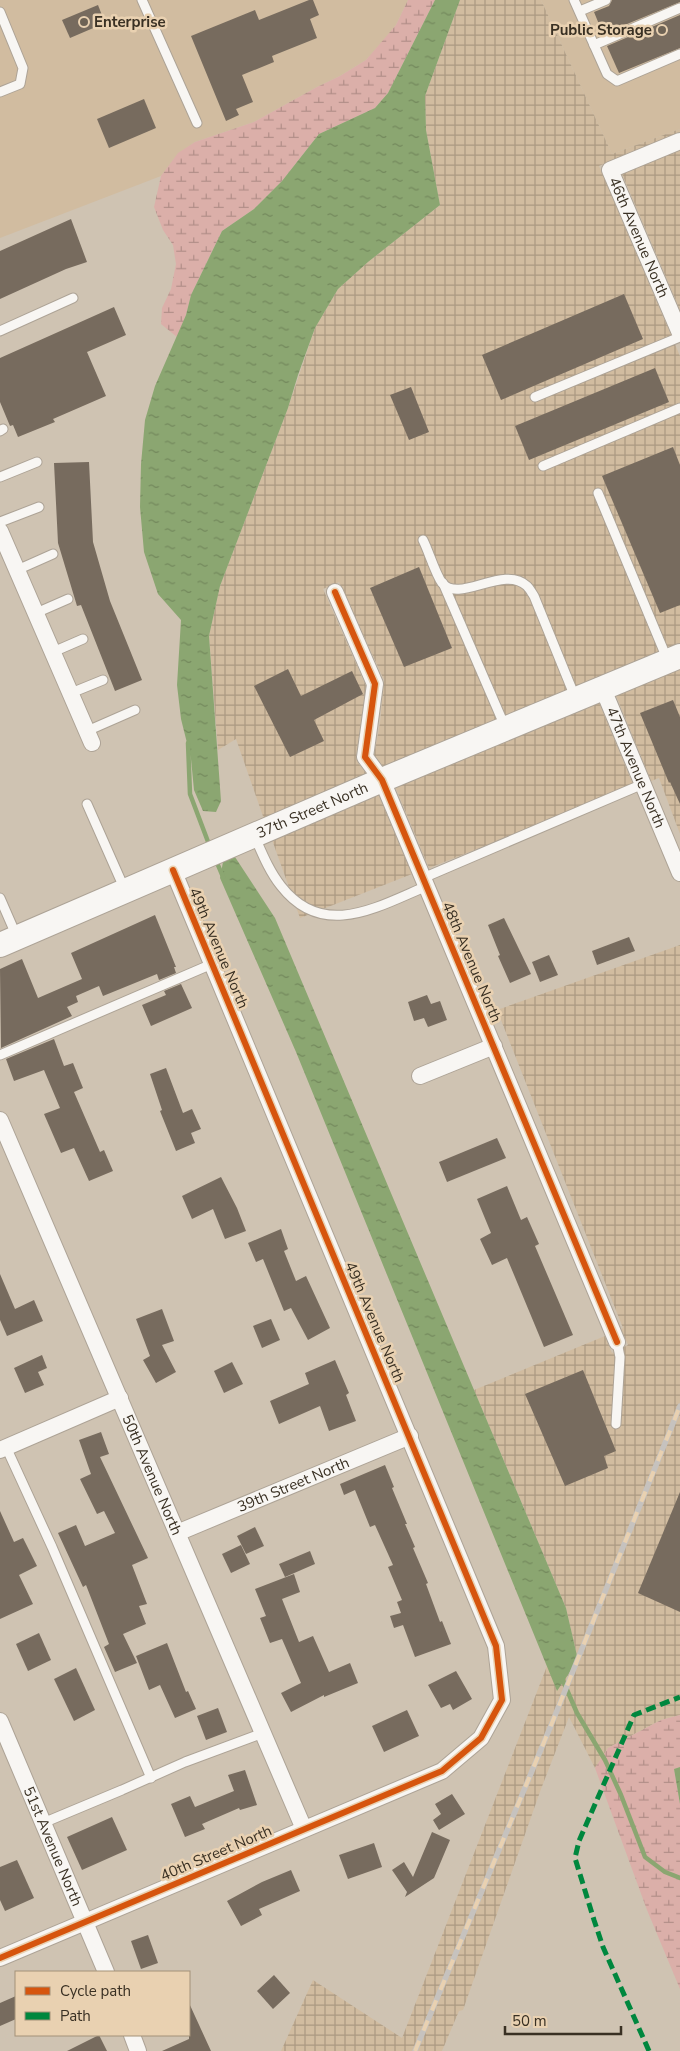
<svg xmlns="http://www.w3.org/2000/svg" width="680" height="2051" viewBox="0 0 680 2051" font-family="'Nunito Sans',sans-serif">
<defs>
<pattern id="industrial-grid" width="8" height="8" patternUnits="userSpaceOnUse" patternTransform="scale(1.25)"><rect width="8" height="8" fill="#d1bca0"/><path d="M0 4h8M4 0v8" fill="none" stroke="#ab9982"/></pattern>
<pattern id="wetland-marsh" width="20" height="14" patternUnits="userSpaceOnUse" patternTransform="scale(1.25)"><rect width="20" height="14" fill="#dbafa9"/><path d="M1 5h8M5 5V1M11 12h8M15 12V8" fill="none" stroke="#b38f89"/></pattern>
<pattern id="water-ripples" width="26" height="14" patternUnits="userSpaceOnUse" patternTransform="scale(1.25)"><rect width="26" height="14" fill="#8ba671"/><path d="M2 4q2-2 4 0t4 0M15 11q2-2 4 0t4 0" fill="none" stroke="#73885c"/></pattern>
</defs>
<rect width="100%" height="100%" fill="#cfc3b2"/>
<g fill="#d1bca0">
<path d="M0,0H408L396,25L386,38L366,60L340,76L317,87L254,122L195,142L178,154L161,176L0,238Z"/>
<path d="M541,0H680V129L612,154Z"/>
</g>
<g fill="url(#industrial-grid)">
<path d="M460,0H541L612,154L680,129V132L599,166L680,356V647L386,770L374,755L380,723L384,680L339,582L323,589L366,686L356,757L358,763L369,777L265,822L236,739L218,750L209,636L220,586L288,408L315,328L338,289L368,262L440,205L426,130L425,96Z"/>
<path d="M680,150V310L622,174Z"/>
<path d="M680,665V834L659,778L651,781L615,693Z"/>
<path d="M598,700L634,787L429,868L394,784Z"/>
<path d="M377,791L412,874L300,918L271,837Z"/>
<path d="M680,945V1715L661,1720L608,1748L595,1768L569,1717L541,1789L463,2010L459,2011L442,2051H281L313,1980L402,2038L547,1666L557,1690L578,1660L566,1608L474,1390L605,1336L612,1353L628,1345L621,1329L623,1328L497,1010Z"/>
</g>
<g fill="url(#wetland-marsh)">
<path d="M408,0H435L388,93L375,108L319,134L282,181L254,209L222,231L191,295L186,315L177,337L161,324L162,308L171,289L176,264L173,245L163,230L154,207L161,176L178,153L195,142L254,122L317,87L340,76L366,60L396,25Z"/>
<path d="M680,1715V1767L674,1769L680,1804V1989L647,1910L595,1768L608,1748L661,1720Z"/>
</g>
<g fill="url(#water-ripples)">
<path d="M435,0H460L425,96L426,130L440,205L368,262L338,289L315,328L298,375L288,408L220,586L209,636L221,801L216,812L203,811L194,790L191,759L181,719L177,685L181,620L158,594L144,552L140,507L141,464L145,420L155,386L186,315L191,295L222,231L254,209L282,181L319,134L375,108L388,93Z"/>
<path d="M235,857L275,918L566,1608L578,1660L557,1691L296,1052L220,878L223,862Z"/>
<path d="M680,1767V1804L674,1769Z"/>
</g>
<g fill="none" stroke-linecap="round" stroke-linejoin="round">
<g stroke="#8ba671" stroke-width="4.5">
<path d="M188,743L190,794L210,847"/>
<path d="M215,858L223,877"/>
<path d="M561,1676L577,1713L605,1760L621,1795L645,1857L665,1872L680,1878"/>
</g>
</g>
<g fill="#776b5e">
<path d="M309,0H313L319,15L310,19L317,38L272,56L274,62L242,75L253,102L236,109L239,115L226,121L191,36L255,10L259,20Z"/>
<path d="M612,0H680V2L603,34L594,12L609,6Z"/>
<path d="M98,5L105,23L70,38L62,20Z"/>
<path d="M680,15V48L619,73L607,46Z"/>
<path d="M144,99L156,128L109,148L97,119Z"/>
<path d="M71,219L87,262L66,269L0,299V251Z"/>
<path d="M624,294L643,339L501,400L482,355Z"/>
<path d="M114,307L126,335L87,352L106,396L53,419L55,422L18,437L13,425L10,426L0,402V358Z"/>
<path d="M655,368L669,402L529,460L515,426Z"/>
<path d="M411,387L429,432L409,440L390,395Z"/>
<path d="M673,447L680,465V605L660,613L602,476Z"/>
<path d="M89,462L93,542L110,601L142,680L115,691L81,605L77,606L58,543L54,463Z"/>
<path d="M419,567L452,648L404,667L370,588Z"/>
<path d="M288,669L301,696L352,671L363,694L314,720L324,741L290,757L254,686Z"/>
<path d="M673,700L680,717V804L670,782L669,783L640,713Z"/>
<path d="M155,915L176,967H174L176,973L159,980L157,974L103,996L99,986L76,996L78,1002L67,1007L72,1016L1,1048L0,969L22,959L38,998L82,979L71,953Z"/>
<path d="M504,918L531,974L510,983L498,956L500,955L488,925Z"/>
<path d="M629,937L635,951L597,965L592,951Z"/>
<path d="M549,955L558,975L540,982L532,962Z"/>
<path d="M181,984L192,1008L151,1026L142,1005L166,995L164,991Z"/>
<path d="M427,995L431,1004L440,1001L447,1020L428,1027L424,1018L414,1021L408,1002Z"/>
<path d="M54,1039L64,1066L73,1063L83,1088L74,1092L100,1152L104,1150L113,1171L89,1181L74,1148L61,1153L44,1114L60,1108L44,1070L14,1081L6,1059Z"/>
<path d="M166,1068L183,1113L192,1109L201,1129L191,1133L195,1143L176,1151L160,1111L162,1110L150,1074Z"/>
<path d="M497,1138L506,1158L447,1182L439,1162Z"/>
<path d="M221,1177L237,1208L246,1231L225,1239L213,1209L192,1219L182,1196Z"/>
<path d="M507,1186L521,1220L527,1217L539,1244L535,1246L573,1335L544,1347L507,1258L492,1265L480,1239L491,1233L477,1199Z"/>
<path d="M281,1229L288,1249L284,1251L296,1281L306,1276L330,1328L308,1340L291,1308L284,1311L263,1259L256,1262L248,1243Z"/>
<path d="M0,1274L15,1309L34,1300L43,1321L7,1336L0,1320Z"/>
<path d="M162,1309L174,1341L162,1345L176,1372L156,1383L143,1360L150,1356L136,1319Z"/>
<path d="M271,1319L280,1340L262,1348L253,1326Z"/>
<path d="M42,1355L47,1368L38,1372L44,1385L25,1393L14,1368Z"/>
<path d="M335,1360L349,1393L346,1395L356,1421L329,1431L320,1406L279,1424L270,1401L309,1384L305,1373Z"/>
<path d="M232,1362L243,1384L224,1393L214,1371Z"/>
<path d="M583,1370L616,1451L604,1456L608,1468L565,1486L525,1394Z"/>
<path d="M101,1432L109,1454L100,1457L148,1558L132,1565L147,1604L139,1606L146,1624L123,1634L137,1663L115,1672L104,1647L109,1644L86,1585L83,1587L58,1533L76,1525L85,1546L115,1533L104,1511L97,1514L80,1479L91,1474L79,1440Z"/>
<path d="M385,1465L394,1487L392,1488L407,1524H405L415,1547L413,1548L428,1583L426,1584L440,1622L442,1621L451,1644L415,1657L403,1625L394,1628L390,1616L401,1613L397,1602L402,1600L388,1567L393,1565L375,1525L370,1527L355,1490L344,1495L340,1484Z"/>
<path d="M680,1492V1612L638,1593Z"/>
<path d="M0,1511L14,1542L23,1538L37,1566L19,1575L33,1604L0,1619Z"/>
<path d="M255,1527L264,1546L246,1554L237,1536Z"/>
<path d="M241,1545L250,1564L231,1573L222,1554Z"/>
<path d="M310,1551L315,1564L285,1577L279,1564Z"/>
<path d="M294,1574L300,1592L282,1599L299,1642L313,1636L329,1672L350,1663L358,1683L324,1697V1695L291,1712L281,1693L301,1683L282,1639L270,1643L260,1618L266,1616L255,1589Z"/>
<path d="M39,1633L51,1660L28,1671L16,1644Z"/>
<path d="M167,1643L186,1692L188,1691L196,1709L175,1718L160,1685L149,1690L136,1656Z"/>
<path d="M76,1668L95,1710L74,1721L54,1679Z"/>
<path d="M456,1671L472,1699L453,1710L450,1704L441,1708L428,1685Z"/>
<path d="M218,1708L227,1732L206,1740L197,1716Z"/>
<path d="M407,1710L419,1736L384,1752L372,1726Z"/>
<path d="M245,1770L257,1805L240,1810L239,1808L202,1824L205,1829L185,1837L171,1804L190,1796L195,1807L234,1791L228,1775Z"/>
<path d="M452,1794L465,1814L439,1830L433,1820L441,1814L435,1804Z"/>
<path d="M112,1817L127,1850L82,1870L67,1837Z"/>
<path d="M432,1832L450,1840L434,1878L405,1897L407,1892L392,1870L404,1862L413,1877Z"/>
<path d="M374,1843L382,1867L348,1879L339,1855Z"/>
<path d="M17,1860L34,1898L5,1911L0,1900V1867Z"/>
<path d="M291,1870L300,1891L259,1909L262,1915L241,1926L227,1901L262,1882Z"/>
<path d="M148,1935L158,1963L141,1969L131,1941Z"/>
<path d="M274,1975L290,1993L273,2009L257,1991Z"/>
<path d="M16,1996V2019L0,2026V2003Z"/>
<path d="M189,2003L211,2051H162L189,2039Z"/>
<path d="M99,2035L107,2051H67Z"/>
</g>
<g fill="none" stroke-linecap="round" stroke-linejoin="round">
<g stroke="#ada396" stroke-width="11">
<g id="lane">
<path d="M142,0L197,123"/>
<path d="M574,0L607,74L617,81L680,54"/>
<path d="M580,11L606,0"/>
<path d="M0,12L23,68L20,84L0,92"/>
<path d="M594,45L680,8"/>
<path d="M0,331L73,298"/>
<path d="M535,397L680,337"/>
<path d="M0,431L3,429"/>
<path d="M543,466L680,408"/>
<path d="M0,477L37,462"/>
<path d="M598,493L668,661"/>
<path d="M0,522L39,507"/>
<path d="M423,540C429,552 435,573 442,583C459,604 504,564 527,586C530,589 532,593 534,596L575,697"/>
<path d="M17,570L53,554"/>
<path d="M443,583L506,729"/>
<path d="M36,613L68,599"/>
<path d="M53,652L83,639"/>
<path d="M71,693L103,680"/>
<path d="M87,731L135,710"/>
<path d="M87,804L125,890"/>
<path d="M254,835C262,853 269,871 281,886C323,940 377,907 427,886"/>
<path d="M423,878L643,784"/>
<path d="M0,898L17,937"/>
<path d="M0,1055L212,964"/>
<path d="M616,1424L620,1357L617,1342"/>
<path d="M6,1447L52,1547L151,1778"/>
<path d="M43,1823L122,1790L185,1762L263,1733"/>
</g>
</g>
<g stroke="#ada396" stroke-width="18">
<g id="street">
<path id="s1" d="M680,141L610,170L680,333"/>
<path d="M0,531L92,743"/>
<path d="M335,592L375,684L365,757L382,780L617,1342"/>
<path id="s2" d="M603,689L680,873"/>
<path d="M420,1076L494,1046"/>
<path id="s3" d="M0,1120L304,1829"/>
<path d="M0,1450L120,1398"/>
<path id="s4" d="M177,1533L410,1436"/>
<path id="s5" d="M0,1721L106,1972"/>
<path d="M0,1958L442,1771L481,1738L502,1700L496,1646L173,870"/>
<path d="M132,2035L138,2051"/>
</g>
</g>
<g stroke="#ada396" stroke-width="26">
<g id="secondary">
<path id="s6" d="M0,945L382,780L680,656"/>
</g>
</g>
<use href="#lane" stroke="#f8f6f3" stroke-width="9"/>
<use href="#street" stroke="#f8f6f3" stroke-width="16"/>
<use href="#secondary" stroke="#f8f6f3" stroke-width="24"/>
<g stroke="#c6c2be" stroke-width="5.5">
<path id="rail" d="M415,2051L552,1723L680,1406"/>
</g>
<use href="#rail" stroke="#e9d1b1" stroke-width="4" stroke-dasharray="11" stroke-linecap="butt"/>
<path stroke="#00873e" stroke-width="5" stroke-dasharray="10 5" stroke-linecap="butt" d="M649,2051L603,1947L594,1920L575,1858L579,1841L634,1715L680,1697"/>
<g stroke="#e9d1b1" stroke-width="9">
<g id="cycleway">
<path d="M335,592L375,684L365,757L382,780L617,1342"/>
<path d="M0,1958L442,1771L481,1738L502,1700L496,1646L173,870"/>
</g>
</g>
<use href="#cycleway" stroke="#d6550e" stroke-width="6"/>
</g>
<g fill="#6e6355" stroke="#e9d1b1" stroke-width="2">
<circle cx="84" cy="22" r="5"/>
<circle cx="662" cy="30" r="5"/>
</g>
<g text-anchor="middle" stroke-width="5" stroke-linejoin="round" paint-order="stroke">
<g font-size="15" font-weight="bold" fill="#393023" stroke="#e9d1b1" text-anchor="start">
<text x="94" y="27">Enterprise</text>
<text x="652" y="35" text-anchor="end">Public Storage</text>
</g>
<g font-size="15" fill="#393023" stroke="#e9d1b1">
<text dy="5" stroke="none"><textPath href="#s1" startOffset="149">46th Avenue North</textPath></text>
<text dy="5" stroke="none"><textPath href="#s2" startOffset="85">47th Avenue North</textPath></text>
<text dy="5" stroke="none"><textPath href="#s6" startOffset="340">37th Street North</textPath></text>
<text transform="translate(219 948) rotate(67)" y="5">49th Avenue North</text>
<text transform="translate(472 962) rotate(67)" y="5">48th Avenue North</text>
<text transform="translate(375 1322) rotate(67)" y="5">49th Avenue North</text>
<text dy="5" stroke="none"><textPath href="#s3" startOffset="386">50th Avenue North</textPath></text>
<text dy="5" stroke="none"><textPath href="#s4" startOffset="126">39th Street North</textPath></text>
<text dy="5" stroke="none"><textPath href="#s5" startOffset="136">51st Avenue North</textPath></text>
<text transform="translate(216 1853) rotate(-23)" y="5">40th Street North</text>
</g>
</g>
<rect x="15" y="1971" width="175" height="65" fill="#e9d1b1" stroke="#a39178"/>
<rect x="25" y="1987" width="25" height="8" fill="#d6550e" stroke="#a39178"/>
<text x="60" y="1996" font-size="15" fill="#393023">Cycle path</text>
<rect x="25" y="2012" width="25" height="8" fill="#00873e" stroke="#a39178"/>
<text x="60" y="2021" font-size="15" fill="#393023">Path</text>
<path d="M505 2026v8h116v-8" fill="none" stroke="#393023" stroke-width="2.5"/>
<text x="512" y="2026" font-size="15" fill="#393023" stroke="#e9d1b1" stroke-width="4" paint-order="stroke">50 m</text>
</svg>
